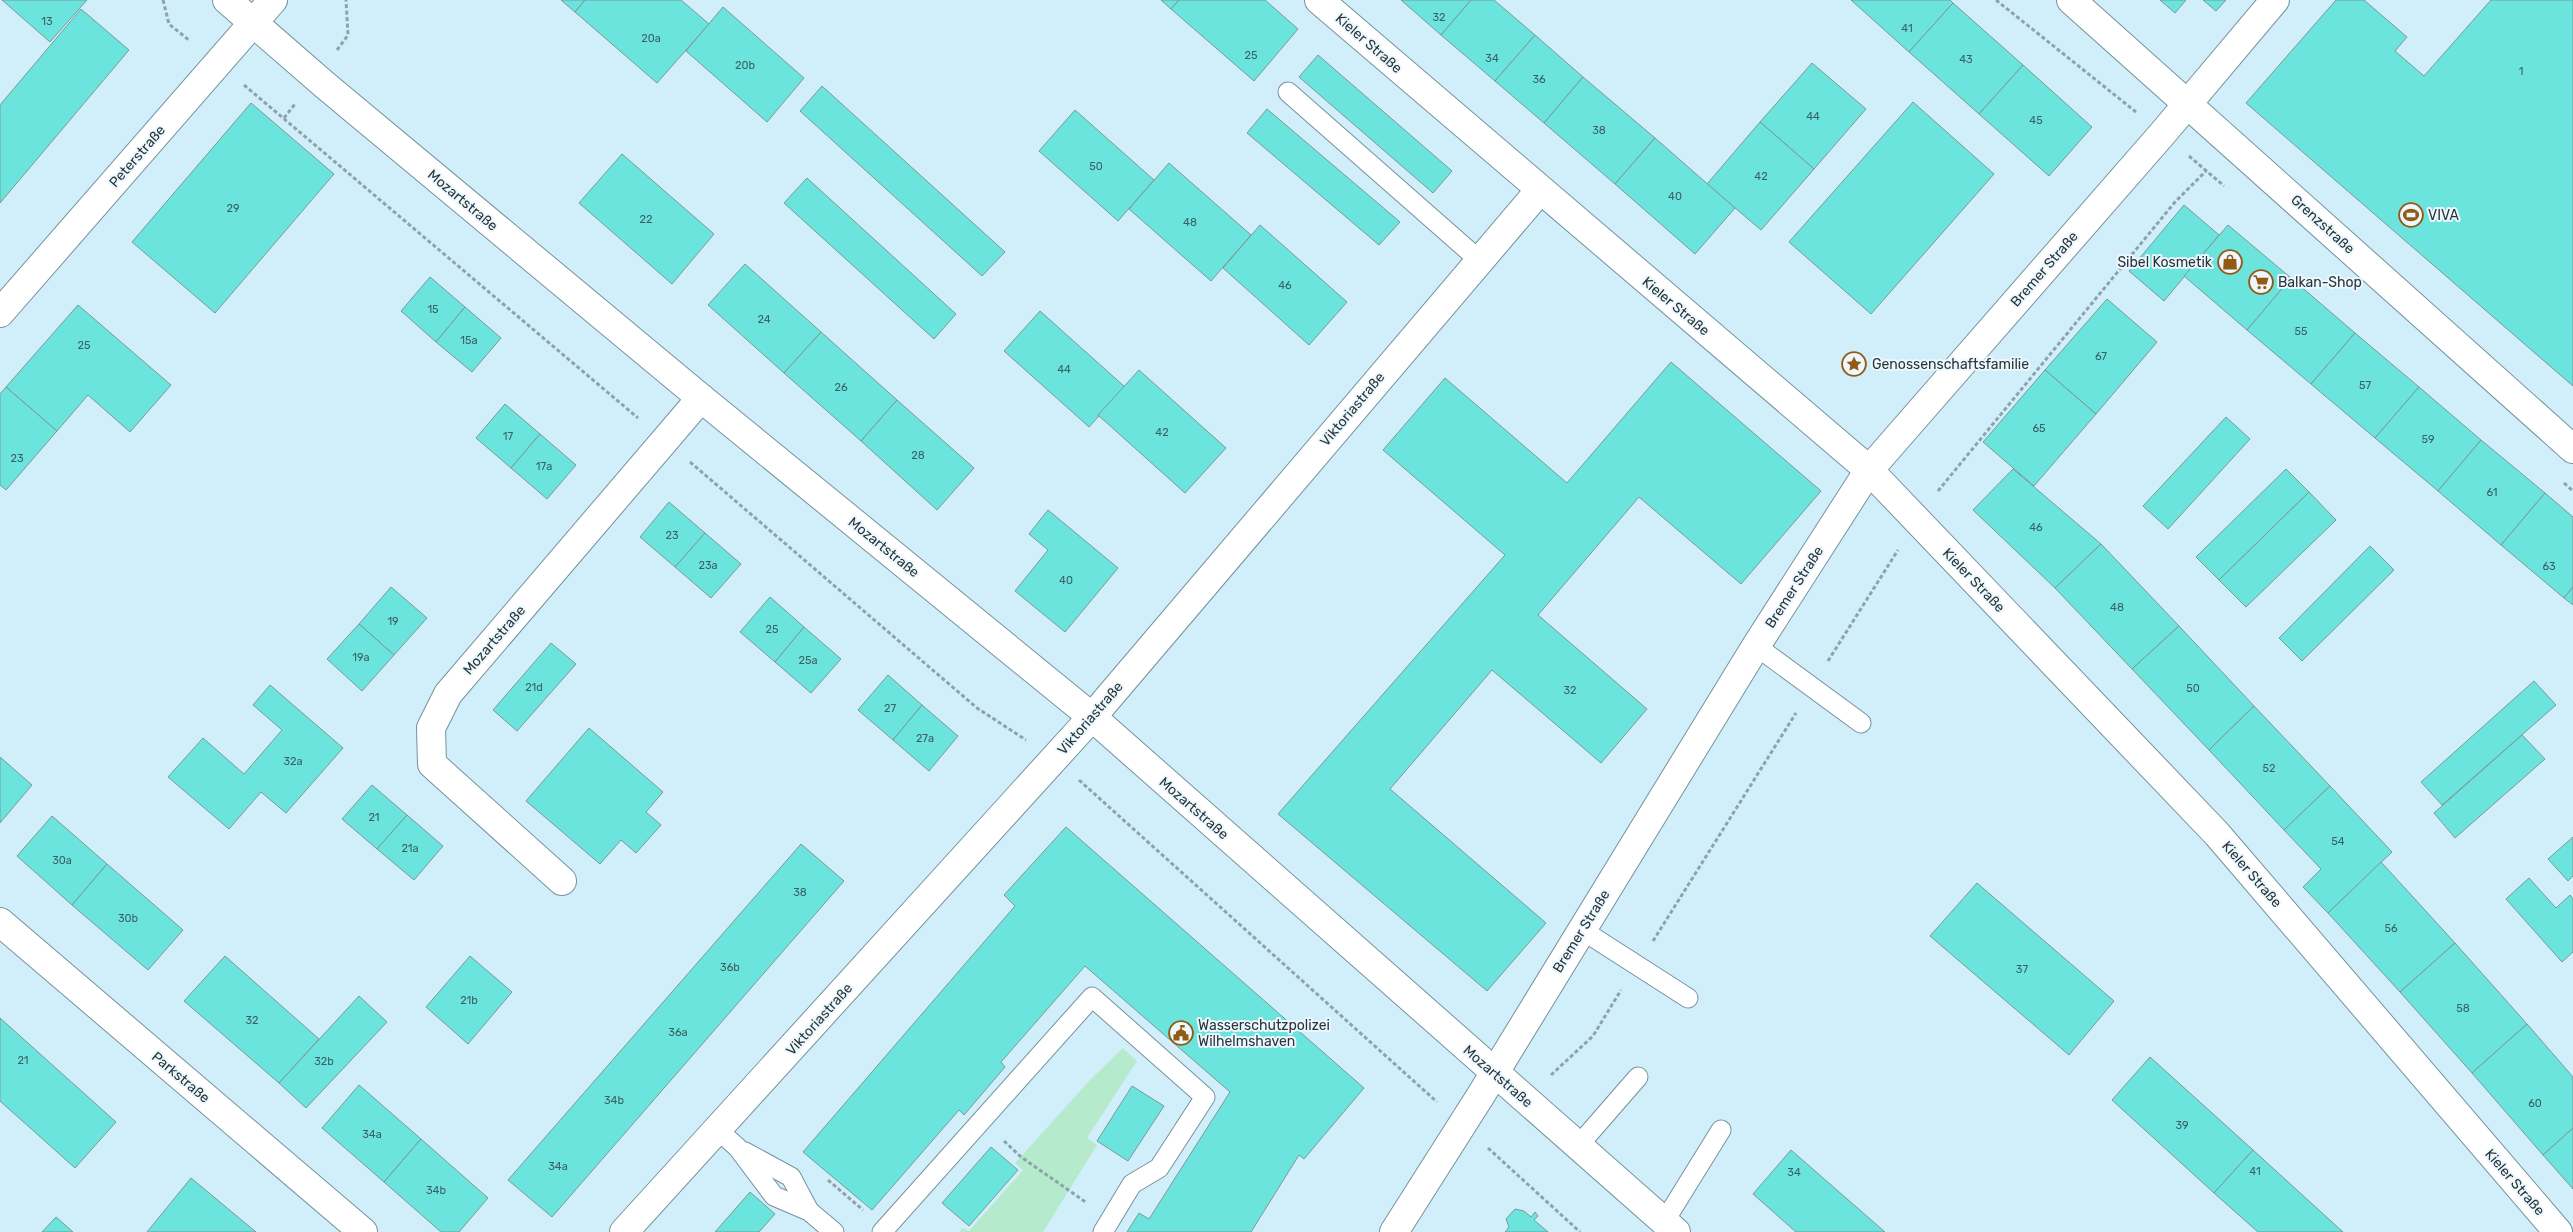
<svg xmlns="http://www.w3.org/2000/svg" width="2573" height="1232" viewBox="0 0 2573 1232" font-family="Rubik,sans-serif">
<rect width="100%" height="100%" fill="#d1effa"/>
<path fill="#b5eacc" d="M1123,1048L1137,1061L1087,1138L1097,1145L1043,1232H959L963,1228L969,1231L1023,1170L1015,1163L1090,1080Z"/>
<g fill="#6ce4de" stroke="#7a9997">
<path d="M2,0H87L50,42Z"/>
<path d="M561,0H585L575,12Z"/>
<path d="M585,0H681L709,24L657,83L575,12Z"/>
<path d="M1161,0H1179L1171,9Z"/>
<path d="M1179,0H1265L1298,29L1254,81L1171,9Z"/>
<path d="M1401,0H1471L1441,35Z"/>
<path d="M1471,0H1494L1535,35L1495,81L1441,35Z"/>
<path d="M1851,0H1950L1953,3L1909,52Z"/>
<path d="M2160,0H2186L2175,13Z"/>
<path d="M2203,0H2226L2216,11Z"/>
<path d="M2336,0H2364L2407,37L2395,51L2424,76L2491,0H2573V386L2246,103Z"/>
<path d="M1953,3L2023,65L1979,114L1909,52Z"/>
<path d="M723,7L804,78L767,122L686,51Z"/>
<path d="M81,9L129,50L0,203V105Z"/>
<path d="M1535,35L1583,77L1544,123L1495,81Z"/>
<path d="M1318,55L1452,171L1433,193L1299,77Z"/>
<path d="M1812,63L1866,109L1814,169L1760,122Z"/>
<path d="M2023,65L2092,127L2049,176L1979,114Z"/>
<path d="M1583,77L1655,138L1615,184L1544,123Z"/>
<path d="M822,86L1005,252L982,276L800,111Z"/>
<path d="M1913,102L1994,174L1871,314L1789,242Z"/>
<path d="M251,103L334,174L215,313L132,242Z"/>
<path d="M1267,109L1400,222L1379,245L1247,133Z"/>
<path d="M1075,110L1154,180L1118,221L1039,151Z"/>
<path d="M1760,122L1814,169L1761,230L1707,184Z"/>
<path d="M1655,138L1735,208L1695,254L1615,184Z"/>
<path d="M622,154L714,234L672,284L579,203Z"/>
<path d="M1169,163L1251,235L1211,281L1129,209Z"/>
<path d="M807,178L956,314L934,339L784,203Z"/>
<path d="M2184,205L2219,235L2164,301L2129,271Z"/>
<path d="M1260,225L1347,302L1309,345L1223,268Z"/>
<path d="M2228,225L2291,278L2247,330L2184,276Z"/>
<path d="M745,264L821,332L784,373L708,305Z"/>
<path d="M430,277L465,307L436,342L401,311Z"/>
<path d="M2291,278L2355,333L2311,384L2247,330Z"/>
<path d="M2107,299L2157,342L2096,414L2045,370Z"/>
<path d="M78,305L171,385L130,432L88,395L57,431L6,387Z"/>
<path d="M465,307L501,338L472,372L436,342Z"/>
<path d="M1040,311L1125,387L1089,427L1004,351Z"/>
<path d="M821,332L897,400L861,441L784,373Z"/>
<path d="M2355,333L2419,387L2375,438L2311,384Z"/>
<path d="M1671,362L1821,491L1741,584L1639,497L1538,615L1647,709L1601,763L1492,670L1390,789L1546,923L1487,991L1278,814L1505,555L1383,450L1445,378L1567,483Z"/>
<path d="M1139,370L1226,448L1185,493L1098,415Z"/>
<path d="M2045,370L2096,414L2034,486L1983,442Z"/>
<path d="M6,387L57,431L6,490L0,485V394Z"/>
<path d="M2419,387L2481,440L2438,491L2375,438Z"/>
<path d="M897,400L974,468L937,510L861,441Z"/>
<path d="M505,404L540,434L511,468L476,438Z"/>
<path d="M2226,417L2250,439L2168,529L2143,506Z"/>
<path d="M540,434L576,465L547,499L511,468Z"/>
<path d="M2481,440L2545,493L2501,545L2438,491Z"/>
<path d="M2013,469L2101,544L2055,588L1973,510Z"/>
<path d="M2286,469L2309,492L2219,580L2196,557Z"/>
<path d="M2309,492L2336,520L2246,607L2219,580Z"/>
<path d="M2545,493L2573,517V587L2564,598L2501,545Z"/>
<path d="M669,502L705,533L675,567L640,537Z"/>
<path d="M1048,510L1118,568L1065,632L1015,591L1048,550L1029,534Z"/>
<path d="M705,533L741,564L711,598L675,567Z"/>
<path d="M2101,544L2179,626L2132,669L2055,588Z"/>
<path d="M2370,546L2394,570L2302,661L2279,638Z"/>
<path d="M391,587L427,618L394,655L359,624Z"/>
<path d="M2573,587V605L2564,598Z"/>
<path d="M770,597L804,627L775,662L740,632Z"/>
<path d="M359,624L394,655L362,691L327,659Z"/>
<path d="M2179,626L2254,706L2209,750L2132,669Z"/>
<path d="M804,627L841,659L811,693L775,662Z"/>
<path d="M551,643L576,664L517,731L493,710Z"/>
<path d="M888,675L922,705L893,740L858,710Z"/>
<path d="M2534,681L2556,705L2442,805L2421,782Z"/>
<path d="M270,685L343,748L286,813L261,792L229,829L168,777L203,738L244,774L282,730L253,705Z"/>
<path d="M922,705L958,736L929,771L893,740Z"/>
<path d="M2254,706L2330,786L2284,830L2209,750Z"/>
<path d="M589,728L663,792L646,812L661,825L636,853L621,840L600,864L526,801Z"/>
<path d="M2522,735L2545,759L2455,838L2434,813Z"/>
<path d="M0,757L32,785L0,823Z"/>
<path d="M372,785L407,815L377,849L342,819Z"/>
<path d="M2330,786L2392,852L2328,913L2303,887L2321,869L2284,830Z"/>
<path d="M407,815L443,846L414,880L377,849Z"/>
<path d="M52,816L107,864L72,905L17,856Z"/>
<path d="M1066,827L1364,1088L1304,1159L1299,1155L1251,1232H1127L1139,1213L1149,1219L1230,1092L1085,966L1001,1062L1005,1067L964,1115L959,1110L872,1210L803,1152L1015,906L1004,895Z"/>
<path d="M2573,837V876L2568,881L2548,859Z"/>
<path d="M801,844L844,881L552,1217L508,1180Z"/>
<path d="M2381,862L2455,943L2400,992L2328,913Z"/>
<path d="M107,864L183,930L148,970L72,905Z"/>
<path d="M2529,878L2556,908L2570,895L2573,899V952L2562,962L2506,899Z"/>
<path d="M1977,883L2114,1001L2069,1055L1930,936Z"/>
<path d="M2455,943L2527,1024L2472,1073L2400,992Z"/>
<path d="M225,956L319,1039L279,1083L184,1001Z"/>
<path d="M470,956L512,992L468,1044L426,1007Z"/>
<path d="M359,996L387,1022L306,1108L279,1083Z"/>
<path d="M0,1018L116,1122L75,1168L0,1101Z"/>
<path d="M2527,1024L2573,1077V1128L2543,1155L2472,1073Z"/>
<path d="M2150,1057L2253,1150L2214,1193L2112,1100Z"/>
<path d="M359,1085L421,1139L384,1182L322,1128Z"/>
<path d="M1132,1086L1164,1106L1128,1161L1097,1141Z"/>
<path d="M2573,1128V1189L2543,1155Z"/>
<path d="M421,1139L488,1198L459,1232H441L384,1182Z"/>
<path d="M991,1147L1018,1170L969,1226L942,1203Z"/>
<path d="M1791,1150L1885,1232H1796L1753,1194Z"/>
<path d="M2253,1150L2343,1232H2258L2214,1193Z"/>
<path d="M191,1178L256,1232H147Z"/>
<path d="M750,1192L775,1214L759,1232H715Z"/>
<path d="M1515,1209L1524,1211L1531,1217L1535,1212L1538,1216L1534,1220L1548,1232H1505L1509,1227L1506,1219Z"/>
<path d="M56,1217L73,1232H42Z"/>
</g>
<g fill="none" stroke-linecap="round" stroke-linejoin="round">
<g stroke="#76929c" stroke-width="21">
<g id="lane">
<path d="M1288,92L1479,260"/>
<path d="M1756,646L1861,723"/>
<path d="M1582,930L1688,998"/>
<path d="M718,1130L738,1148L774,1196L809,1211L834,1232"/>
<path d="M1578,1146L1638,1077"/>
<path d="M745,1152L791,1177L809,1211"/>
<path d="M1664,1222L1721,1130"/>
<path d="M882,1232L1092,997L1205,1097L1159,1168L1132,1184L1103,1232"/>
</g>
</g>
<g stroke="#76929c" stroke-width="30">
<g id="street">
<path d="M227,0L326,86L701,398L1092,717L1676,1232"/>
<path d="M1319,0L1869,470L2217,834L2558,1232"/>
<path d="M562,881L432,764L431,728L448,694L701,398"/>
<path d="M0,922L363,1232"/>
<path d="M624,1232L1092,717L1540,190"/>
<path d="M1394,1232L1481,1095L1756,646L1869,470L2163,133L2275,0"/>
</g>
</g>
<g stroke="#76929c" stroke-width="30">
<g id="secondary">
<path d="M2071,0L2573,449"/>
<path d="M0,313L273,0"/>
</g>
</g>
<g stroke="#8da3ab" stroke-width="3" stroke-dasharray="4 2.5" stroke-linecap="butt">
<path d="M163,0L169,24L190,41"/>
<path d="M1996,0L2136,112"/>
<path d="M337,50L348,35L346,0"/>
<path d="M244,85L638,418"/>
<path d="M284,118L295,104"/>
<path d="M2189,156L2224,186"/>
<path d="M690,462L977,708L1026,740"/>
<path d="M2564,483L2573,491"/>
<path d="M1938,491L2175,202L2206,171"/>
<path d="M1828,661L1898,550"/>
<path d="M1079,780L1437,1102"/>
<path d="M1653,941L1796,713"/>
<path d="M1551,1075L1593,1036L1621,990"/>
<path d="M1004,1141L1021,1157L1087,1203"/>
<path d="M1488,1148L1580,1232"/>
<path d="M828,1180L863,1210"/>
</g>
<use href="#lane" stroke="#fff" stroke-width="19"/>
<use href="#street" stroke="#fff" stroke-width="28"/>
<use href="#secondary" stroke="#fff" stroke-width="28"/>
</g>
<defs>
<g id="stadium-ring" transform="scale(1.25)"><circle r="9.5" fill="#ecf8fd" stroke="#935a15" stroke-width="1.5"/><path d="M0-5a6.5 5 0 1 0 0 10a6.5 5 0 1 0 0-10ZM-3.5-1.8h7v3.6h-7Z" fill="#935a15"/></g>
<g id="shop-ring" transform="scale(1.25)"><circle r="9.5" fill="#ecf8fd" stroke="#935a15" stroke-width="1.5"/><path d="M-5-2.5h2.3a2.7 3.5 0 0 1 5.4 0H5L5.5 6h-11ZM-1.5-2.5h3a1.5 2.3 0 0 0-3 0Z" fill="#935a15"/></g>
<g id="supermarket-ring" transform="scale(1.25)"><circle r="9.5" fill="#ecf8fd" stroke="#935a15" stroke-width="1.5"/><path d="M-6-5.5h2.5l.6 2H6L4.5 2H-2.5L-4.4-4H-6ZM-1.5 3.2a1.3 1.3 0 1 0 .1 0ZM3 3.2a1.3 1.3 0 1 0 .1 0Z" fill="#935a15"/></g>
<g id="sight-ring" transform="scale(1.25)"><circle r="9.5" fill="#ecf8fd" stroke="#935a15" stroke-width="1.5"/><path d="M0-6L1.8-2.2L6-1.7L2.9 1.2L3.7 5.4L0 3.3L-3.7 5.4L-2.9 1.2L-6-1.7L-1.8-2.2Z" fill="#935a15"/></g>
<g id="civic-ring" transform="scale(1.25)"><circle r="9.5" fill="#ecf8fd" stroke="#935a15" stroke-width="1.5"/><path d="M-.6-6.5H3V-4.5H.6V-3L4-1V1h2V6H-6V1h2V-1L-.6-3ZM-1.2 2.5V6h2.4V2.5Z" fill="#935a15"/></g>
</defs>
<g fill-rule="evenodd">
<use href="#stadium-ring" x="2411" y="215"/>
<use href="#shop-ring" x="2230" y="262"/>
<use href="#supermarket-ring" x="2261" y="282"/>
<use href="#sight-ring" x="1854" y="364"/>
<use href="#civic-ring" x="1181" y="1033"/>
</g>
<g text-anchor="middle" stroke-width="4" stroke-linejoin="round" paint-order="stroke">
<g font-size="11" fill="#3a6163">
<text x="1439" y="21">32</text>
<text x="47" y="25">13</text>
<text x="1907" y="32">41</text>
<text x="651" y="42">20a</text>
<text x="1251" y="59">25</text>
<text x="1492" y="62">34</text>
<text x="1966" y="63">43</text>
<text x="745" y="69">20b</text>
<text x="2521" y="75">1</text>
<text x="1539" y="83">36</text>
<text x="1813" y="120">44</text>
<text x="2036" y="124">45</text>
<text x="1599" y="134">38</text>
<text x="1096" y="170">50</text>
<text x="1761" y="180">42</text>
<text x="1675" y="200">40</text>
<text x="233" y="212">29</text>
<text x="646" y="223">22</text>
<text x="1190" y="226">48</text>
<text x="1285" y="289">46</text>
<text x="433" y="313">15</text>
<text x="764" y="323">24</text>
<text x="2301" y="335">55</text>
<text x="469" y="344">15a</text>
<text x="84" y="349">25</text>
<text x="2101" y="360">67</text>
<text x="1064" y="373">44</text>
<text x="2365" y="389">57</text>
<text x="841" y="391">26</text>
<text x="2039" y="432">65</text>
<text x="1162" y="436">42</text>
<text x="508" y="440">17</text>
<text x="2428" y="443">59</text>
<text x="918" y="459">28</text>
<text x="17" y="462">23</text>
<text x="544" y="470">17a</text>
<text x="2492" y="496">61</text>
<text x="2036" y="531">46</text>
<text x="672" y="539">23</text>
<text x="708" y="569">23a</text>
<text x="2549" y="570">63</text>
<text x="1066" y="584">40</text>
<text x="2117" y="611">48</text>
<text x="393" y="625">19</text>
<text x="772" y="633">25</text>
<text x="361" y="661">19a</text>
<text x="808" y="664">25a</text>
<text x="534" y="691">21d</text>
<text x="2193" y="692">50</text>
<text x="1570" y="694">32</text>
<text x="890" y="712">27</text>
<text x="925" y="742">27a</text>
<text x="293" y="765">32a</text>
<text x="2269" y="772">52</text>
<text x="374" y="821">21</text>
<text x="2338" y="845">54</text>
<text x="410" y="852">21a</text>
<text x="62" y="864">30a</text>
<text x="800" y="896">38</text>
<text x="128" y="922">30b</text>
<text x="2391" y="932">56</text>
<text x="730" y="971">36b</text>
<text x="2022" y="973">37</text>
<text x="469" y="1004">21b</text>
<text x="2463" y="1012">58</text>
<text x="252" y="1024">32</text>
<text x="678" y="1036">36a</text>
<text x="23" y="1064">21</text>
<text x="324" y="1065">32b</text>
<text x="614" y="1104">34b</text>
<text x="2535" y="1107">60</text>
<text x="2182" y="1129">39</text>
<text x="372" y="1138">34a</text>
<text x="558" y="1170">34a</text>
<text x="2255" y="1175">41</text>
<text x="1794" y="1176">34</text>
<text x="436" y="1194">34b</text>
</g>
<g font-size="14" fill="#2a353a" stroke="#ecf8fd">
<text transform="translate(1369 43) rotate(41)" y="5">Kieler Straße</text>
<text transform="translate(137 156) rotate(-49)" y="5">Peterstraße</text>
<text transform="translate(463 200) rotate(40)" y="5">Mozartstraße</text>
<text transform="translate(2323 224) rotate(42)" y="5">Grenzstraße</text>
<text transform="translate(2044 269) rotate(-49)" y="5">Bremer Straße</text>
<text transform="translate(1676 306) rotate(40)" y="5">Kieler Straße</text>
<text transform="translate(1352 409) rotate(-50)" y="5">Viktoriastraße</text>
<text transform="translate(884 547) rotate(39)" y="5">Mozartstraße</text>
<text transform="translate(1974 580) rotate(46)" y="5">Kieler Straße</text>
<text transform="translate(1794 587) rotate(-57)" y="5">Bremer Straße</text>
<text transform="translate(494 640) rotate(-49)" y="5">Mozartstraße</text>
<text transform="translate(1090 718) rotate(-49)" y="5">Viktoriastraße</text>
<text transform="translate(1194 808) rotate(41)" y="5">Mozartstraße</text>
<text transform="translate(2252 874) rotate(49)" y="5">Kieler Straße</text>
<text transform="translate(1581 931) rotate(-58)" y="5">Bremer Straße</text>
<text transform="translate(819 1019) rotate(-48)" y="5">Viktoriastraße</text>
<text transform="translate(1498 1076) rotate(41)" y="5">Mozartstraße</text>
<text transform="translate(181 1077) rotate(40)" y="5">Parkstraße</text>
<text transform="translate(2515 1182) rotate(49)" y="5">Kieler Straße</text>
</g>
<g font-size="14" fill="#2a353a" stroke="#ecf8fd" text-anchor="start">
<text x="2428" y="220">VIVA</text>
<text x="2212" y="267" text-anchor="end">Sibel Kosmetik</text>
<text x="2278" y="287">Balkan-Shop</text>
<text x="1872" y="369">Genossenschaftsfamilie</text>
<text x="1198" y="1030">Wasserschutzpolizei<tspan x="1198" dy="16">Wilhelmshaven</tspan></text>
</g>
</g>
</svg>
